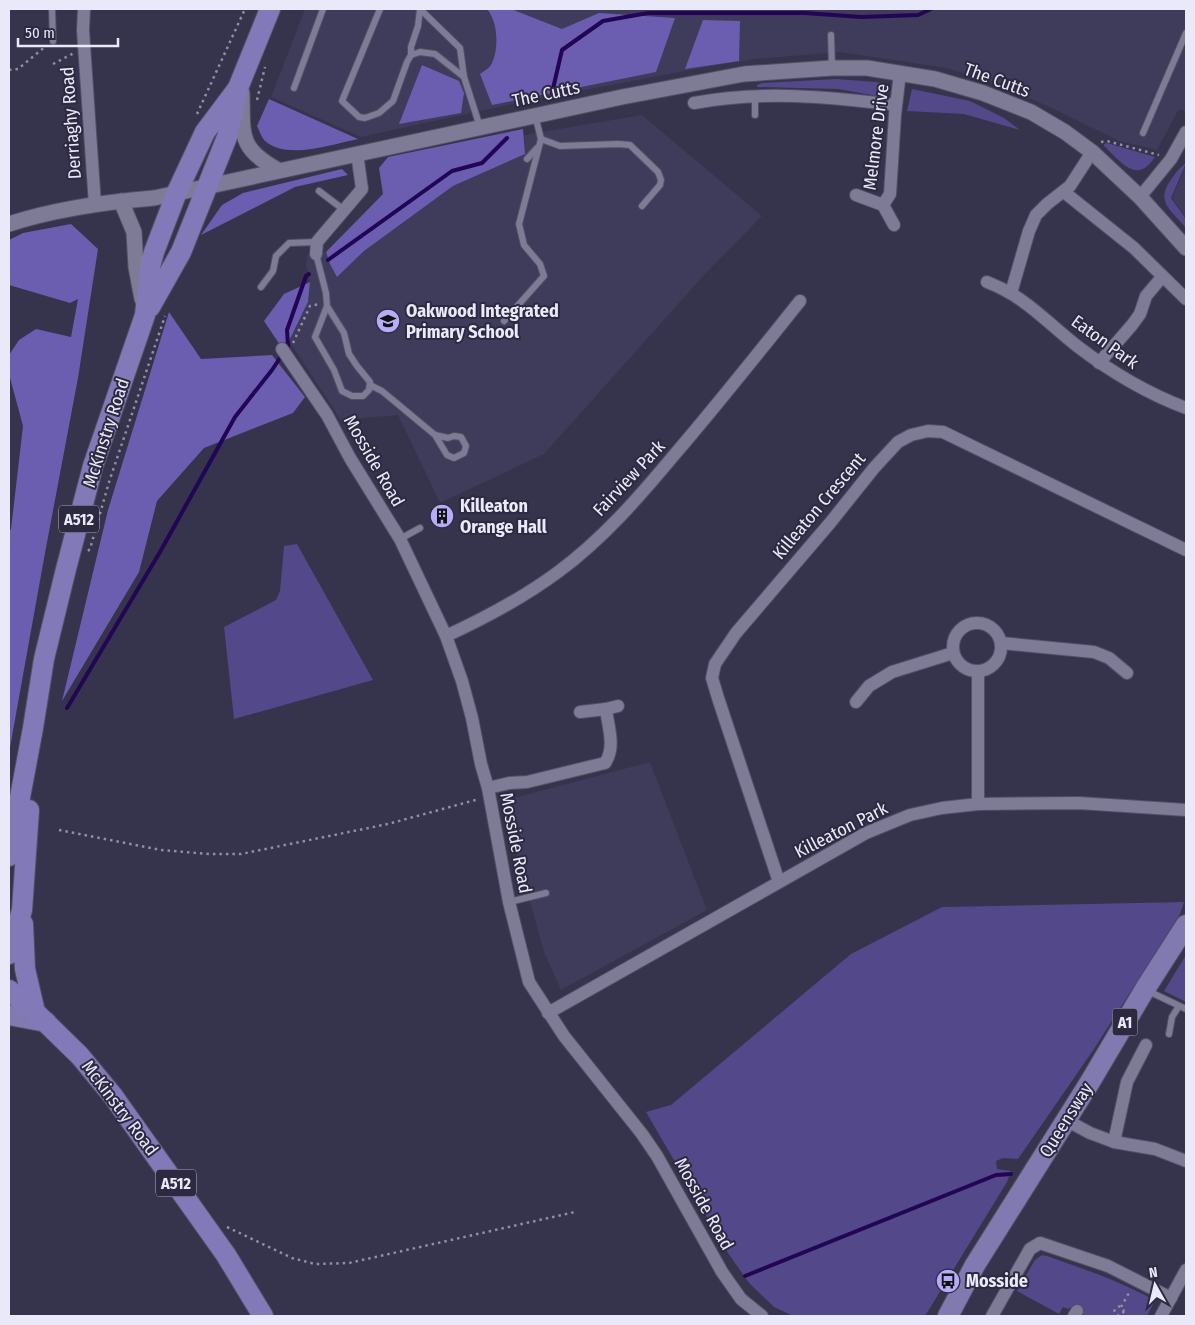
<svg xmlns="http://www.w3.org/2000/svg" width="1195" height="1325" viewBox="0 0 1195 1325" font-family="'Fira Sans Condensed',sans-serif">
<rect width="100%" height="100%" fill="#36334c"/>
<g fill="#3f3b5a">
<path d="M305,9H1186V112L1179,109L1157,150L1119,141L1054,109L993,82L946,68L840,52L756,59L712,66L531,100L361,137L271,97Z"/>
<path d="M642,115L762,216L705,274L544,454L440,503L398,415L341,420L289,341L308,302L310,282L306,264L307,255L326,252L330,264L338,276L364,251L453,186L525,154L524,135Z"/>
<path d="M1186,166V218L1172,198Z"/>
<path d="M650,762L707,910L561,990L544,952L502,801Z"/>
</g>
<g fill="#534889">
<path d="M836,79L876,82L886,84V91L877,96L838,89L757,87V85L762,83Z"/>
<path d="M912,89L970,101L1004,118L1020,130L964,114L907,111Z"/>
<path d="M1107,143L1155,157C1137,185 1121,162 1104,146V144Z"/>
<path d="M1186,163L1171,198L1186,219V228C1173,212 1155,202 1170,181C1175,174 1179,168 1186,163Z"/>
<path d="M297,544L373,680L234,719L224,627L276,600L280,591L284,546Z"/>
<path d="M1184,902L1180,914L1094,1049L1018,1159L1003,1158L996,1161L997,1169L1011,1171L1007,1182L925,1316H793L774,1307L749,1283L728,1253L646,1112L671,1105L851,954L942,907Z"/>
<path d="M1186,955V1002L1164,991Z"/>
<path d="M1042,1255L1047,1256C1084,1269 1120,1281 1154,1300V1302L1147,1316H1083V1309L1076,1305L1068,1309L1063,1307L1059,1314L1017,1291L1035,1260Z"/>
</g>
<g fill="#6b5db0">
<path d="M487,9H511L562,29L599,13L675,18L656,72L492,105L480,74C484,71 490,68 492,63C499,48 498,22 487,9Z"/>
<path d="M703,20L740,21L739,61L685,69Z"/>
<path d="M422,65L459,81L464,93L461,113L399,124Z"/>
<path d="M269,99L358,139C333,144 285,161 264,140C261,136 259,130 257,126Z"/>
<path d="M523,129L525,154L453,186L364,251L337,277L330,264L326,252L383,194L379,168L388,157Z"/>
<path d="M342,169L348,175L295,187L201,235L222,205L243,193Z"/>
<path d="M71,224L98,249L78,378L45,553L9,753V531L11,529L23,426L9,374V355L19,340L36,329L71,337L78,299L70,303L9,285V240L23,233Z"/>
<path d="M310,282L308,302L289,341L280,345L264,321L284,294Z"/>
<path d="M169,312L201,359L272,355L305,397L293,413L204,448L157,501L139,572L62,701L108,510Z"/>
</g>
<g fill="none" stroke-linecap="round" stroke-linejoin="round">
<g stroke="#220555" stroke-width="4">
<path d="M552,93L562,50L603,21L648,13H805L861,17L918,15L931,9"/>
<path d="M328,260L452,171L482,163L507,138"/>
<path d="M67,708L160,552L235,417L272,370L288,346L287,330L306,276L309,274"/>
<path d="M745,1276L996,1175L1011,1174"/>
</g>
<g stroke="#535065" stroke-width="8">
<g id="service">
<path d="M52,9L53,41"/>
<path d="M380,9L342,101L359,117L365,118L379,113L393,101L407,62L411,55L420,52L435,54L464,77"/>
<path d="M420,9L460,48L464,77L480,127"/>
<path d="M831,35L832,68"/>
<path d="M411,55V47L418,26L420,9"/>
<path d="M294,88L323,9"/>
<path d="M755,96V115"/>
<path d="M1143,133L1186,33"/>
<path d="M541,139L560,146L618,144L630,145L658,172L661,180L660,185L642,206"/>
<path d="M527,159L537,148"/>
<path d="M319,191L344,210"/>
<path d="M316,254L326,293L327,306L315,337L334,370L342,391L352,396H363L369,390L370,382L357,366L349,354L344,333L327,306"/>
<path d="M261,287L273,271L276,256L289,243L317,242"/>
<path d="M504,321L544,276L540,264L524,245L519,224L541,139L535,115"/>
<path d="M370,385L382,391L435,435L447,455L454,458L464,453L466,446L461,437L454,436L448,438L435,435"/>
<path d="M400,539L420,528"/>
<path d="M509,902L546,893"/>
<path d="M1148,991L1186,1009"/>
<path d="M1169,1034L1172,1017L1179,1006"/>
</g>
</g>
<g stroke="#535065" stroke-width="14">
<g id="minor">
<path d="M84,9L83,30L95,205"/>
<path d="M694,103C762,90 829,97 896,105"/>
<path d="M1064,192L1134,248L1186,299"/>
<path d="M856,195L883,205L894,225"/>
<path d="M1140,197L1171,159L1186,132"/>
<path d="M883,205L890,194L895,115L900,73"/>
<path d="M316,254L317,242L362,189L357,153"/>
<path d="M987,282C1026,297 1045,321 1077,346C1111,372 1146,393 1186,408"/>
<path d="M1011,293L1029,231L1036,215L1047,204L1070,186L1092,152"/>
<path d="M282,349L327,415L350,458L400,539L446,636L462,681L472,718L481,764L488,788L509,902L529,982L564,1036L642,1134L657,1156L722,1272L741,1299L762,1316"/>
<path d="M1099,363L1132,325L1140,314L1146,296L1162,277"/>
<circle cx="977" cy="647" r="24"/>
<path d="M446,636C485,618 523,598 558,572C603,539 640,496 675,454C718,404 759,352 800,301"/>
<path d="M1001,643L1094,652L1109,658L1127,673"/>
<path d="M856,702L869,686L892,672L953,653"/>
<path d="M580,712L606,709L618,706"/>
<path d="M488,788L509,783L527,782L605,763C616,747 608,727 606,709"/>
<path d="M978,804V671"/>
<path d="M779,882L718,698L712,678L715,664L736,633L830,523L874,468L898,442L911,435L928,431L943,432L1186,550"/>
<path d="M548,1013L866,833L910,815L942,808L978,804L1079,803L1186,810"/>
<path d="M1066,1120L1090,1133L1114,1142L1155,1149L1186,1161"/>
<path d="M1114,1142L1127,1082L1146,1045"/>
<path d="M992,1316L1030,1249L1040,1243L1108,1266L1171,1298"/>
<path d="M1074,1316L1077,1311"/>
<path d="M1161,1316L1186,1270"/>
</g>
</g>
<g stroke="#535065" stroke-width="17">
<g id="tertiary">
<path d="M242,93C243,135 238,148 278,170"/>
<path d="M121,201L134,232L136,267L142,299"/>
<path d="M9,224C55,209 105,202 154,198L622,97L744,74L832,68H867L935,79L983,93L1031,112L1065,132L1092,152L1140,197L1186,248"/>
</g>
</g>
<g stroke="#535065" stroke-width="22">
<g id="primary">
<path d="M9,1015L46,1022"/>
<path d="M948,1316L975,1265L1090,1082L1145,989L1186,925"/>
</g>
</g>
<g stroke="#535065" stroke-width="22">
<g id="trunk">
<path d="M150,307L181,252L227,137L238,88L270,9"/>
<path d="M9,856L33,728L44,659L66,569L93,466L145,315L150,267L154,252L177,192L205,132L238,88"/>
<path d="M23,924L25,969L35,1012"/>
<path d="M9,954L22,910L29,810"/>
<path d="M9,990L35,1012L80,1056L113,1096L226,1255L263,1316"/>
</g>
</g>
<g stroke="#918fa3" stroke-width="2.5" stroke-dasharray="2.5 4" stroke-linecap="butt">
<path d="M53,64L74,53"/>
<path d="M9,70L18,69L46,46"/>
<path d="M257,100L265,67"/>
<path d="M197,114L245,9"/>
<path d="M1101,142L1107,141L1159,155"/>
<path d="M293,343L310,306L319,304"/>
<path d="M88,551L90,549L109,482L165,316"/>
<path d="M59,830L161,850L209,854H241L388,824L479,799"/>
<path d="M227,1227L292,1258L315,1264L349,1263L575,1212"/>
<circle cx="1119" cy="1311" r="4.5"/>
<path d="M1121,1307L1130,1291"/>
</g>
<use href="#service" stroke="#7e7b97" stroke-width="6"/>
<use href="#minor" stroke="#7e7b97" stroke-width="12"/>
<use href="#tertiary" stroke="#7e7b97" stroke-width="15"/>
<use href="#primary" stroke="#817ab0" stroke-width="20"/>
<use href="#trunk" stroke="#827ab8" stroke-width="20"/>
</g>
<defs>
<g id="school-disc" transform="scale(1.25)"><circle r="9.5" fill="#b5acf8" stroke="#2c2941"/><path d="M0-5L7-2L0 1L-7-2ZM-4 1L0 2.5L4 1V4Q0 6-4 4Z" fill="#111"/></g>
<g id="building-disc" transform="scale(1.25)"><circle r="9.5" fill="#b5acf8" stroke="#2c2941"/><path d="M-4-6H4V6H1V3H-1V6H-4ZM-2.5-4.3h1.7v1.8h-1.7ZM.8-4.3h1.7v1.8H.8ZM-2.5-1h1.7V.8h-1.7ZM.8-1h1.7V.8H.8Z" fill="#111"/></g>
<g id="bus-disc" transform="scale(1.25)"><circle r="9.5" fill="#b5acf8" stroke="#2c2941"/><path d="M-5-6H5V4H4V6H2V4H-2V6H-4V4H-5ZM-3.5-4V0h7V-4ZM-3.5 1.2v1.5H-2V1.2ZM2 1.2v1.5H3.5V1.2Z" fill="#111"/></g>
</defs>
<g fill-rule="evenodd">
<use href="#school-disc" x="388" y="321"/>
<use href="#building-disc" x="442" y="516"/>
<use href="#bus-disc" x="948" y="1281"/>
</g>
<g text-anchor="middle" stroke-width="4" stroke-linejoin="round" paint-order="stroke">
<g fill="#2c2941" stroke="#b1afc2" stroke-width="1">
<rect x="59" y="505.5" width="40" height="27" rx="4"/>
<rect x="1112.5" y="1008.5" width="25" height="27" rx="4"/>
<rect x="156" y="1169.5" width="40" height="27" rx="4"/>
</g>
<g font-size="16" font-weight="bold" fill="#eae9f9">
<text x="79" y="525">A512</text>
<text x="1125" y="1028">A1</text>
<text x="176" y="1189">A512</text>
</g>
<g font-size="18" fill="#eae9f9" stroke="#2c2941">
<text transform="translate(997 80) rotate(20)" y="6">The Cutts</text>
<text transform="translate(546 94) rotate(-12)" y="6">The Cutts</text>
<text transform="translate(71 123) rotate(-94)" y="6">Derriaghy Road</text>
<text transform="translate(876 137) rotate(-83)" y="6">Melmore Drive</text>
<text transform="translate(1105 342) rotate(36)" y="6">Eaton Park</text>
<text transform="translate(106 433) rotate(-72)" y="6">McKinstry Road</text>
<text transform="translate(374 461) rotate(60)" y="6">Mosside Road</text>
<text transform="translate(629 478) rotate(-47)" y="6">Fairview Park</text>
<text transform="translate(819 506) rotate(-50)" y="6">Killeaton Crescent</text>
<text transform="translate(841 830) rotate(-27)" y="6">Killeaton Park</text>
<text transform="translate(516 843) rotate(79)" y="6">Mosside Road</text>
<text transform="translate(120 1108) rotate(53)" y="6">McKinstry Road</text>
<text transform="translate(1066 1120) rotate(-58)" y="6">Queensway</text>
<text transform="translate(704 1204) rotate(61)" y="6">Mosside Road</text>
</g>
<g font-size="18" font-weight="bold" fill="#eae9f9" stroke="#2c2941" text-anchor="start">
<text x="406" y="317">Oakwood Integrated<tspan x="406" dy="21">Primary School</tspan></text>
<text x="460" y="512">Killeaton<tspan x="460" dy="21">Orange Hall</tspan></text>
<text x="966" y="1287">Mosside</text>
</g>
</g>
<rect width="1195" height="1325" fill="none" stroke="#eae9f9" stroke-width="20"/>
<g transform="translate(1155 1285) rotate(352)" stroke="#2c2941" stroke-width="4" paint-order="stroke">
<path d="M0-4L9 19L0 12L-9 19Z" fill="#eae9f9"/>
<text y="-8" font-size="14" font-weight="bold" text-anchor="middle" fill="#eae9f9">N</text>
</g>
<path d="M18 38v8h100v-8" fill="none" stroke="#eae9f9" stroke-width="2.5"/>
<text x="25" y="38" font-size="15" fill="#eae9f9" stroke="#2c2941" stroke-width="4" paint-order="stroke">50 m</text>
</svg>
